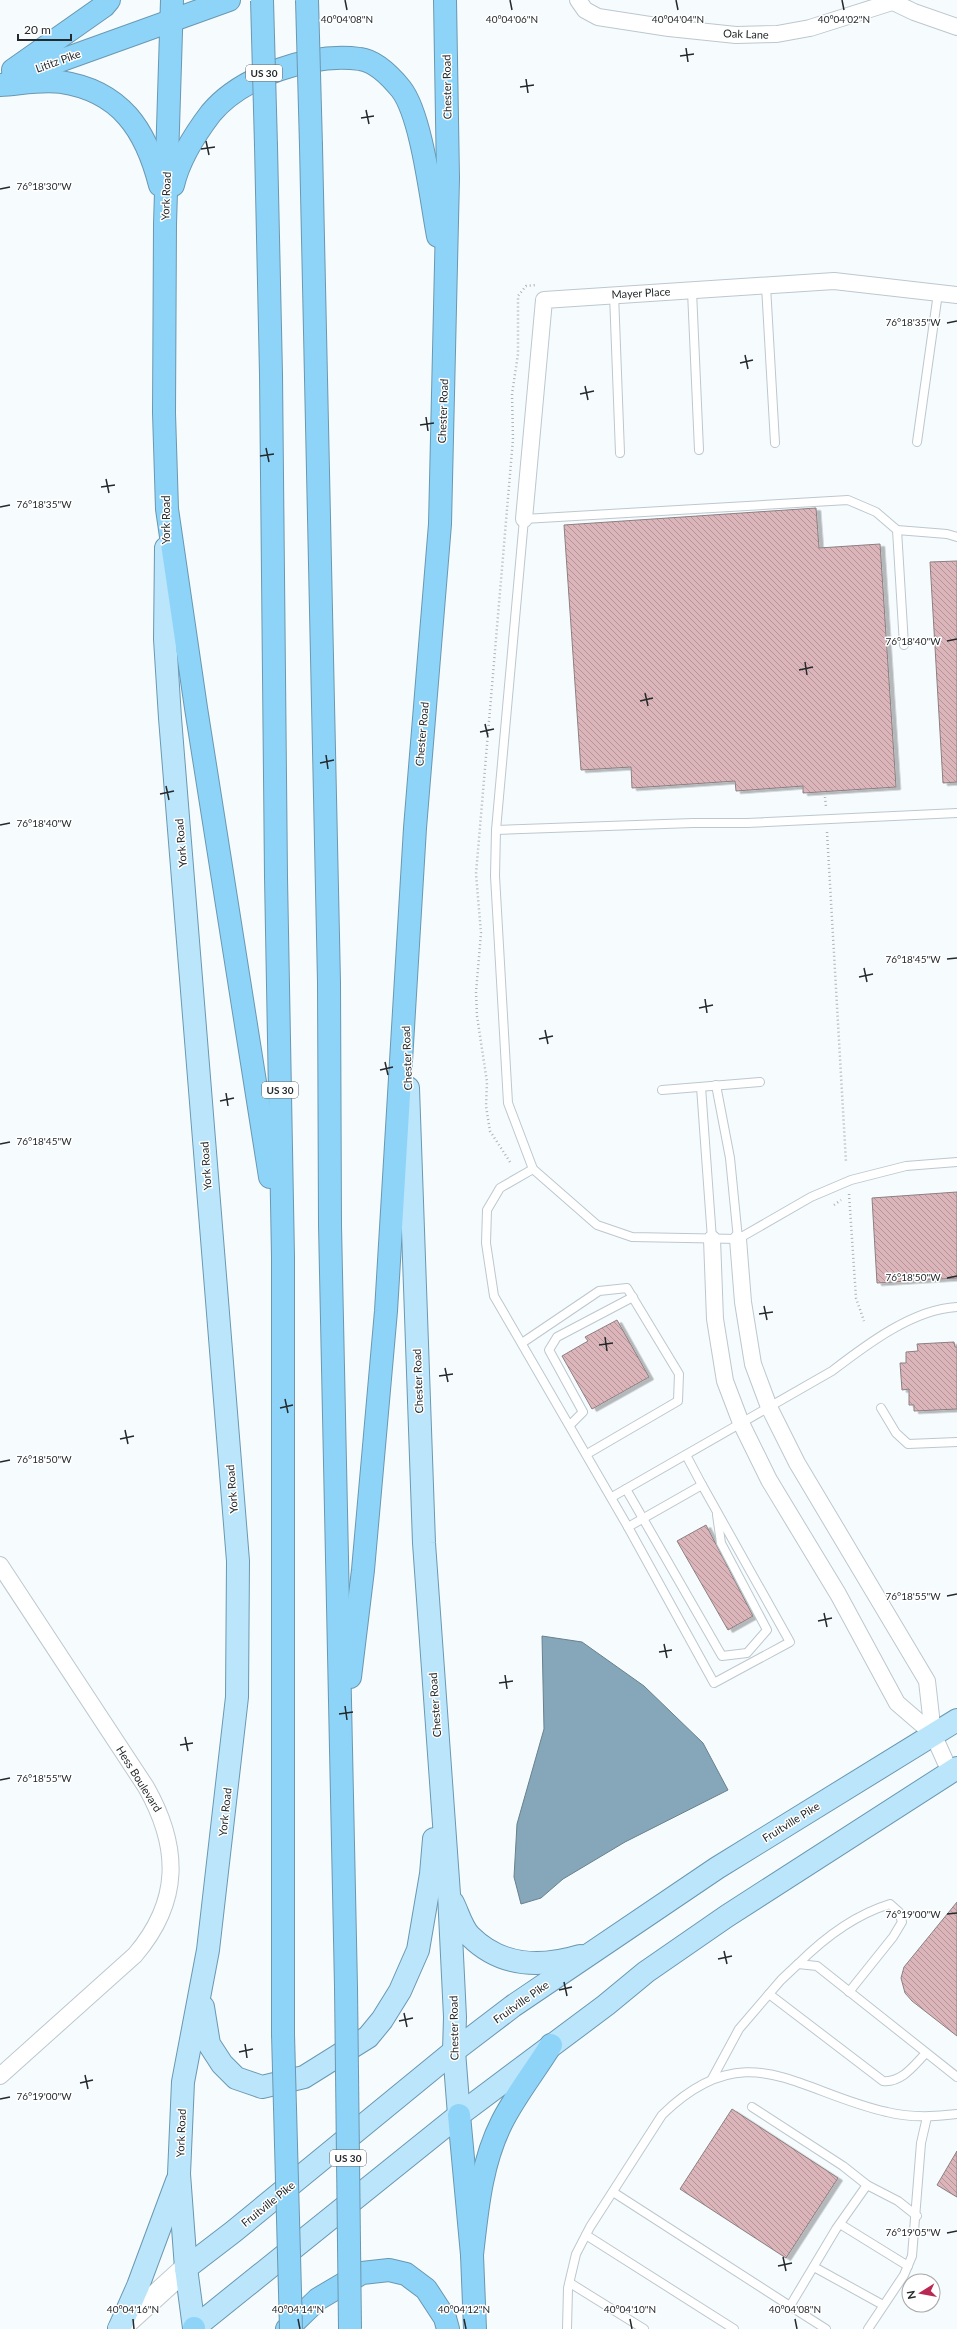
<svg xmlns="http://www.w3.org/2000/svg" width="957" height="2329" viewBox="0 0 957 2329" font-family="Lato,sans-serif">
<defs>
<pattern id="building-back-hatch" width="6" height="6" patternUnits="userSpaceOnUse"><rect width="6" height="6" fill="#dcb5ba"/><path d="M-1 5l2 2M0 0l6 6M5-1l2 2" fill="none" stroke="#b29397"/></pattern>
<filter id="shadow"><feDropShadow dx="4.5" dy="2.5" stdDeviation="0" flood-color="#0004"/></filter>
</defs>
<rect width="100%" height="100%" fill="#f6fbfe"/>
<path fill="#85a7b9" stroke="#68818e" d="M542,1636L582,1642L644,1686L703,1743L728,1790L625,1842L563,1879L541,1898L521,1904L514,1877L517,1824L544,1729Z"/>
<g fill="url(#building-back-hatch)" stroke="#8c8081" filter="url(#shadow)">
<path d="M816,508L819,548L880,544L896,787L803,793V786L736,791L735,781L632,788L631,767L581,770L564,525Z"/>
<path d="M957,561V782L943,783L930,562Z"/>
<path d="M957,1192V1278L877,1283L872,1198Z"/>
<path d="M617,1320L649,1377L592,1409L562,1356L588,1341L585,1337Z"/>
<path d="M954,1342L955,1347H957V1409L914,1411V1405H909V1389L902,1390L900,1363H906V1352L918,1351L917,1344Z"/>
<path d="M706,1525L753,1616L728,1630L677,1541Z"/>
<path d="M957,1902V2036L912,2001L905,1993L901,1978L904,1967Z"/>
<path d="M732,2109L838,2178L786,2258L680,2189Z"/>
<path d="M957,2151V2197L937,2185Z"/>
</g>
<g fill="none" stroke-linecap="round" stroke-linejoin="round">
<g stroke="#bcc8ce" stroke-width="10">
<g id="lane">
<path d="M766,286L775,443"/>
<path d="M692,291L699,450"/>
<path d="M614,294L620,453"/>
<path d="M917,442L938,293"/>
<path d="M897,530L876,512L848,500L524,519L496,830L495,876L508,1103L533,1169L597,1225L632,1237L738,1239L811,1197L851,1180L906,1166L957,1162"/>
<path d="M904,645L897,530L947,534L957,537"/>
<path d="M496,830L693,823H747L957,813"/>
<path d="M716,1085L730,1158L738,1239"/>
<path d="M701,1087L712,1239"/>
<path d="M662,1090L760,1082"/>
<path d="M533,1169L500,1188L487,1210L486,1243L494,1296L628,1527"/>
<path d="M522,1343L599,1291L627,1288L679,1374L678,1401L587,1454"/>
<path d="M881,1408L896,1433L908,1444L957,1442"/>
<path d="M570,1425L583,1412L549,1350L557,1337L633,1297"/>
<path d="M686,1455L702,1485"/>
<path d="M702,1485L790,1642L714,1683L628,1527Z"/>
<path d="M626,1489L722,1656L747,1653L767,1630L721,1543L717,1515"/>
<path d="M612,1497L832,1371C866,1345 913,1309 957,1307"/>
<path d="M798,1964C824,1938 854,1915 890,1904L899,1912L902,1922L893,1937L849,1992"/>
<path d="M769,1994L883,2081C902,2083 914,2065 926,2053"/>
<path d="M712,2079L739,2029L781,1980L798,1964L817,1966L957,2077"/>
<path d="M752,2107L843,2166L867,2185"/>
<path d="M613,2192L790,2306L836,2229L867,2185L898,2201L917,2216"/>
<path d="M840,2224L908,2266"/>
<path d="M586,2235L734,2329"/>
<path d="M814,2267L883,2305"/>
<path d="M570,2283L644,2329"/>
<path d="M790,2306L826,2329"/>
<path d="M567,2329L568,2288L576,2254L590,2227L662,2115C747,2032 797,2092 887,2112C911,2118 933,2117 957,2114"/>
<path d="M868,2329L904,2275L912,2256L921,2143L927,2117"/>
</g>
</g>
<g stroke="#bcc8ce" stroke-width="18">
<g id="street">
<path d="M578,0L585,10L598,17L669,28L736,35L777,34L810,28L892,2"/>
<path d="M889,0L914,12L957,27"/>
<path d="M524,519L544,300L834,281L957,295"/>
<path d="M712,1239L715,1319L725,1381L741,1423L769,1480L838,1594L897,1703L933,1734"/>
<path d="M738,1239L743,1302L753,1364L769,1407L797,1463L927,1681L933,1734L950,1772"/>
<path d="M0,1565L146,1787C180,1847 181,1901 135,1955L0,2076"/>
</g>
</g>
<g stroke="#bcc8ce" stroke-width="24">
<path id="secondary" d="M119,2329L186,2268"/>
</g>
<g stroke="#6998b1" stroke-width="24">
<g id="primary">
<path d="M166,548L165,639L170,718L238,1561L237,1697L208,1950L183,2082L179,2174L186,2268L194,2328"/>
<path d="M408,1088L424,1543L449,1894L455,2017L454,2051L459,2115"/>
<path d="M453,1903C458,1913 462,1928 470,1936C501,1967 540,1968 580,1956"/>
<path d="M203,2007L209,2044L222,2064L236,2078L262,2087L304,2077L368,2037L382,2020L400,1991L418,1950L431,1874L434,1839"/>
<path d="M186,2268L233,2232L454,2051L513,2006L717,1868L957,1720"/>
<path d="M194,2328L459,2115L606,2005L646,1972L727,1916L957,1768"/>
<path d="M119,2329L138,2286L177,2181"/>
</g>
</g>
<g stroke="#6998b1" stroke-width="24">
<g id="highway">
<path d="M172,0L165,224L164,413L167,509L196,708L270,1177"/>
<path d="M13,70L104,6L109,0"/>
<path d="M12,78L229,0"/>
<path d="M0,85C19,84 42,79 61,82C121,91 146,130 160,185"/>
<path d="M266,146L271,374L276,877L283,1257V2034"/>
<path d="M311,146L329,982L330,1225L346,1987"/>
<path d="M173,185C179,159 195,134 211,113C242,76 313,52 360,59C376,61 392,78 401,89C422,116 431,200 438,236"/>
<path d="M350,1677L363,1570L386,1311L415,828L440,524L448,178L445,0"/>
<path d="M459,2115L472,2255L475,2329"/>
<path d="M472,2255C477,2211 481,2163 502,2122C515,2096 535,2071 551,2045"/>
<path d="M194,2328V2329"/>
<path d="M287,2329L318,2299L362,2273L389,2270L406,2274L426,2289L445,2318L448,2329"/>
</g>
</g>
<g stroke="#aeb3b5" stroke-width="2.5" stroke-dasharray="1 3" stroke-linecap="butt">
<path d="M825,797L826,807"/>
<path d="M827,832L846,1162"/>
<path d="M510,1162L490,1131L486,1106L487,1082L477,1016L476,992L481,933L476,874L513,439L512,394L518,354V296L526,286L536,285"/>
<path d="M849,1194L856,1298L864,1321"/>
<path d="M834,1205L841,1200"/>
</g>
<use href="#lane" stroke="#fff" stroke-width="8"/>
<use href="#street" stroke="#fff" stroke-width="16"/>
<use href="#secondary" stroke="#fff" stroke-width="22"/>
<use href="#primary" stroke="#bbe5fb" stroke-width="22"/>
<use href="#highway" stroke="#8ed4f9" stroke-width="22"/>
<g stroke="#6998b1" stroke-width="24" stroke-linecap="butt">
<g id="highway-bridge">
<path d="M262,0L266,146"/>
<path d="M307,0L311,146"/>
<path d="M346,1987L350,2329"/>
<path d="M283,2034L291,2329"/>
</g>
</g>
<use href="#highway-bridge" stroke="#8ed4f9" stroke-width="22"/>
</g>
<path fill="none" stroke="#24292b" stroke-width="1.5" d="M345,0L347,10M510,0L512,10M676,0L678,10M842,0L844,10M686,48L688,62M680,56L694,54M526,79L528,93M520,87L534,85M366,110L369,124M361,118L374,116M206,141L209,155M201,149L215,147M0,189L10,187M947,323L957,321M745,355L748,369M740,363L753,360M585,386L588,400M580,394L594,391M426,417L428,431M420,425L434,423M266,448L269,462M260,456L274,454M106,479L109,493M101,487L115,485M0,507L10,505M947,641L957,639M805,662L807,675M799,670L813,667M645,693L648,706M640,701L653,698M485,724L488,737M480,732L494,729M326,755L328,769M320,763L334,760M166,786L169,800M160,794L174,791M0,825L10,823M947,959L957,958M864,968L867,982M859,977L873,974M705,999L707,1013M699,1008L713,1005M545,1030L548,1044M539,1039L553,1036M385,1062L388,1075M380,1070L393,1067M226,1093L228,1106M220,1101L234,1098M0,1144L10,1142M947,1278L957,1276M764,1306L767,1320M759,1314L773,1312M605,1337L607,1351M599,1345L613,1343M445,1368L448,1382M439,1376L453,1374M285,1399L288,1413M280,1408L293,1405M125,1430L128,1444M120,1439L134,1436M0,1462L10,1460M947,1596L957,1594M824,1613L827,1627M818,1621L832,1618M664,1644L667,1658M659,1652L672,1650M505,1675L507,1689M499,1683L513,1681M345,1706L347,1720M339,1714L353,1712M185,1737L188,1751M180,1745L193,1743M0,1780L10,1778M947,1914L957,1913M724,1951L727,1964M718,1959L732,1956M564,1982L567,1996M559,1990L572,1987M404,2013L407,2027M399,2021L413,2018M245,2044L247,2058M239,2052L253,2049M85,2075L88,2089M80,2083L93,2080M0,2099L10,2097M947,2233L957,2231M783,2257L786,2271M778,2266L792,2263M133,2319L134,2329M298,2319L300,2329M464,2319L466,2329M630,2319L632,2329M795,2319L797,2329"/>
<g text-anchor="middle" stroke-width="3" stroke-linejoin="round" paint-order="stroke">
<g fill="#fff" stroke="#66696b" stroke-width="1">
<rect x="246" y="65" width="36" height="16" rx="3"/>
<rect x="262" y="1082" width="36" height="16" rx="3"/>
<rect x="330" y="2150" width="36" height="16" rx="3"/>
</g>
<g font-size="10" font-weight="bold" fill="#24292b">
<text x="264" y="77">US 30</text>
<text x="280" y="1094">US 30</text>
<text x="348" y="2162">US 30</text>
</g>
<g font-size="11" fill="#24292b" stroke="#fff">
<text transform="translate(746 34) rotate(2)" y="4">Oak Lane</text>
<text transform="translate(58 61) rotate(-20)" y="4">Lititz Pike</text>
<text transform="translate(447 87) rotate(-91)" y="4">Chester Road</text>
<text transform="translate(166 196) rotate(-88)" y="4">York Road</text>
<text transform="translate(641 293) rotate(-3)" y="4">Mayer Place</text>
<text transform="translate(443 411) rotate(-88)" y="4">Chester Road</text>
<text transform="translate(166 520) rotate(-90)" y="4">York Road</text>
<text transform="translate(422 734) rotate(-85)" y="4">Chester Road</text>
<text transform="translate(181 843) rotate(-95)" y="4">York Road</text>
<text transform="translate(407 1058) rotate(-92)" y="4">Chester Road</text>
<text transform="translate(206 1166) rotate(-94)" y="4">York Road</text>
<text transform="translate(418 1381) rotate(-92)" y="4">Chester Road</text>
<text transform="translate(232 1489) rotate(-95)" y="4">York Road</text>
<text transform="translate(435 1705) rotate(-94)" y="4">Chester Road</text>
<text transform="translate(139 1779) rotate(58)" y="4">Hess Boulevard</text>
<text transform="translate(225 1812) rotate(-84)" y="4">York Road</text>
<text transform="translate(791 1822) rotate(-32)" y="4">Fruitville Pike</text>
<text transform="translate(521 2002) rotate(-35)" y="4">Fruitville Pike</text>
<text transform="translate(454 2028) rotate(-91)" y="4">Chester Road</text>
<text transform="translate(181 2133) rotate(-88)" y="4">York Road</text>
<text transform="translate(268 2204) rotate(-39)" y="4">Fruitville Pike</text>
</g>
</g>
<g font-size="10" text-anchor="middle" fill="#24292b" stroke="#fff" stroke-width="3" stroke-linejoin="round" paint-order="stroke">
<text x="512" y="23">40°04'06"N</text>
<text x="678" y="23">40°04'04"N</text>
<text x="844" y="23">40°04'02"N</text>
<text x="347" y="23">40°04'08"N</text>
<text x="44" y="190">76°18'30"W</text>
<text x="913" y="326">76°18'35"W</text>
<text x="44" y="508">76°18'35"W</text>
<text x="913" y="645">76°18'40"W</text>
<text x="44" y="827">76°18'40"W</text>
<text x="913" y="963">76°18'45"W</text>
<text x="44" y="1145">76°18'45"W</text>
<text x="913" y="1281">76°18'50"W</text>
<text x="44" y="1463">76°18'50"W</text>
<text x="913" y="1600">76°18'55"W</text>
<text x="44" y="1782">76°18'55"W</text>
<text x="913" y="1918">76°19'00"W</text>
<text x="44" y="2100">76°19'00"W</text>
<text x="913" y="2236">76°19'05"W</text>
<text x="133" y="2313">40°04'16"N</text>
<text x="298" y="2313">40°04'14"N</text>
<text x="464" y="2313">40°04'12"N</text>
<text x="630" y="2313">40°04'10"N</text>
<text x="795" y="2313">40°04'08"N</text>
</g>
<g transform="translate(921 2293) rotate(259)"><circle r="19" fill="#ffffff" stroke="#a7a9aa"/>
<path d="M0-3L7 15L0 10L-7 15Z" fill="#b92851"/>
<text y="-6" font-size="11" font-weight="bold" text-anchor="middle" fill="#24292b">N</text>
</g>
<path d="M18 34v6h53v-6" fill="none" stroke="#24292b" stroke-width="2"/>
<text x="24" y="34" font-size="12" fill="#24292b" stroke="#ffffff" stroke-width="3" paint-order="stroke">20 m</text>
</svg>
